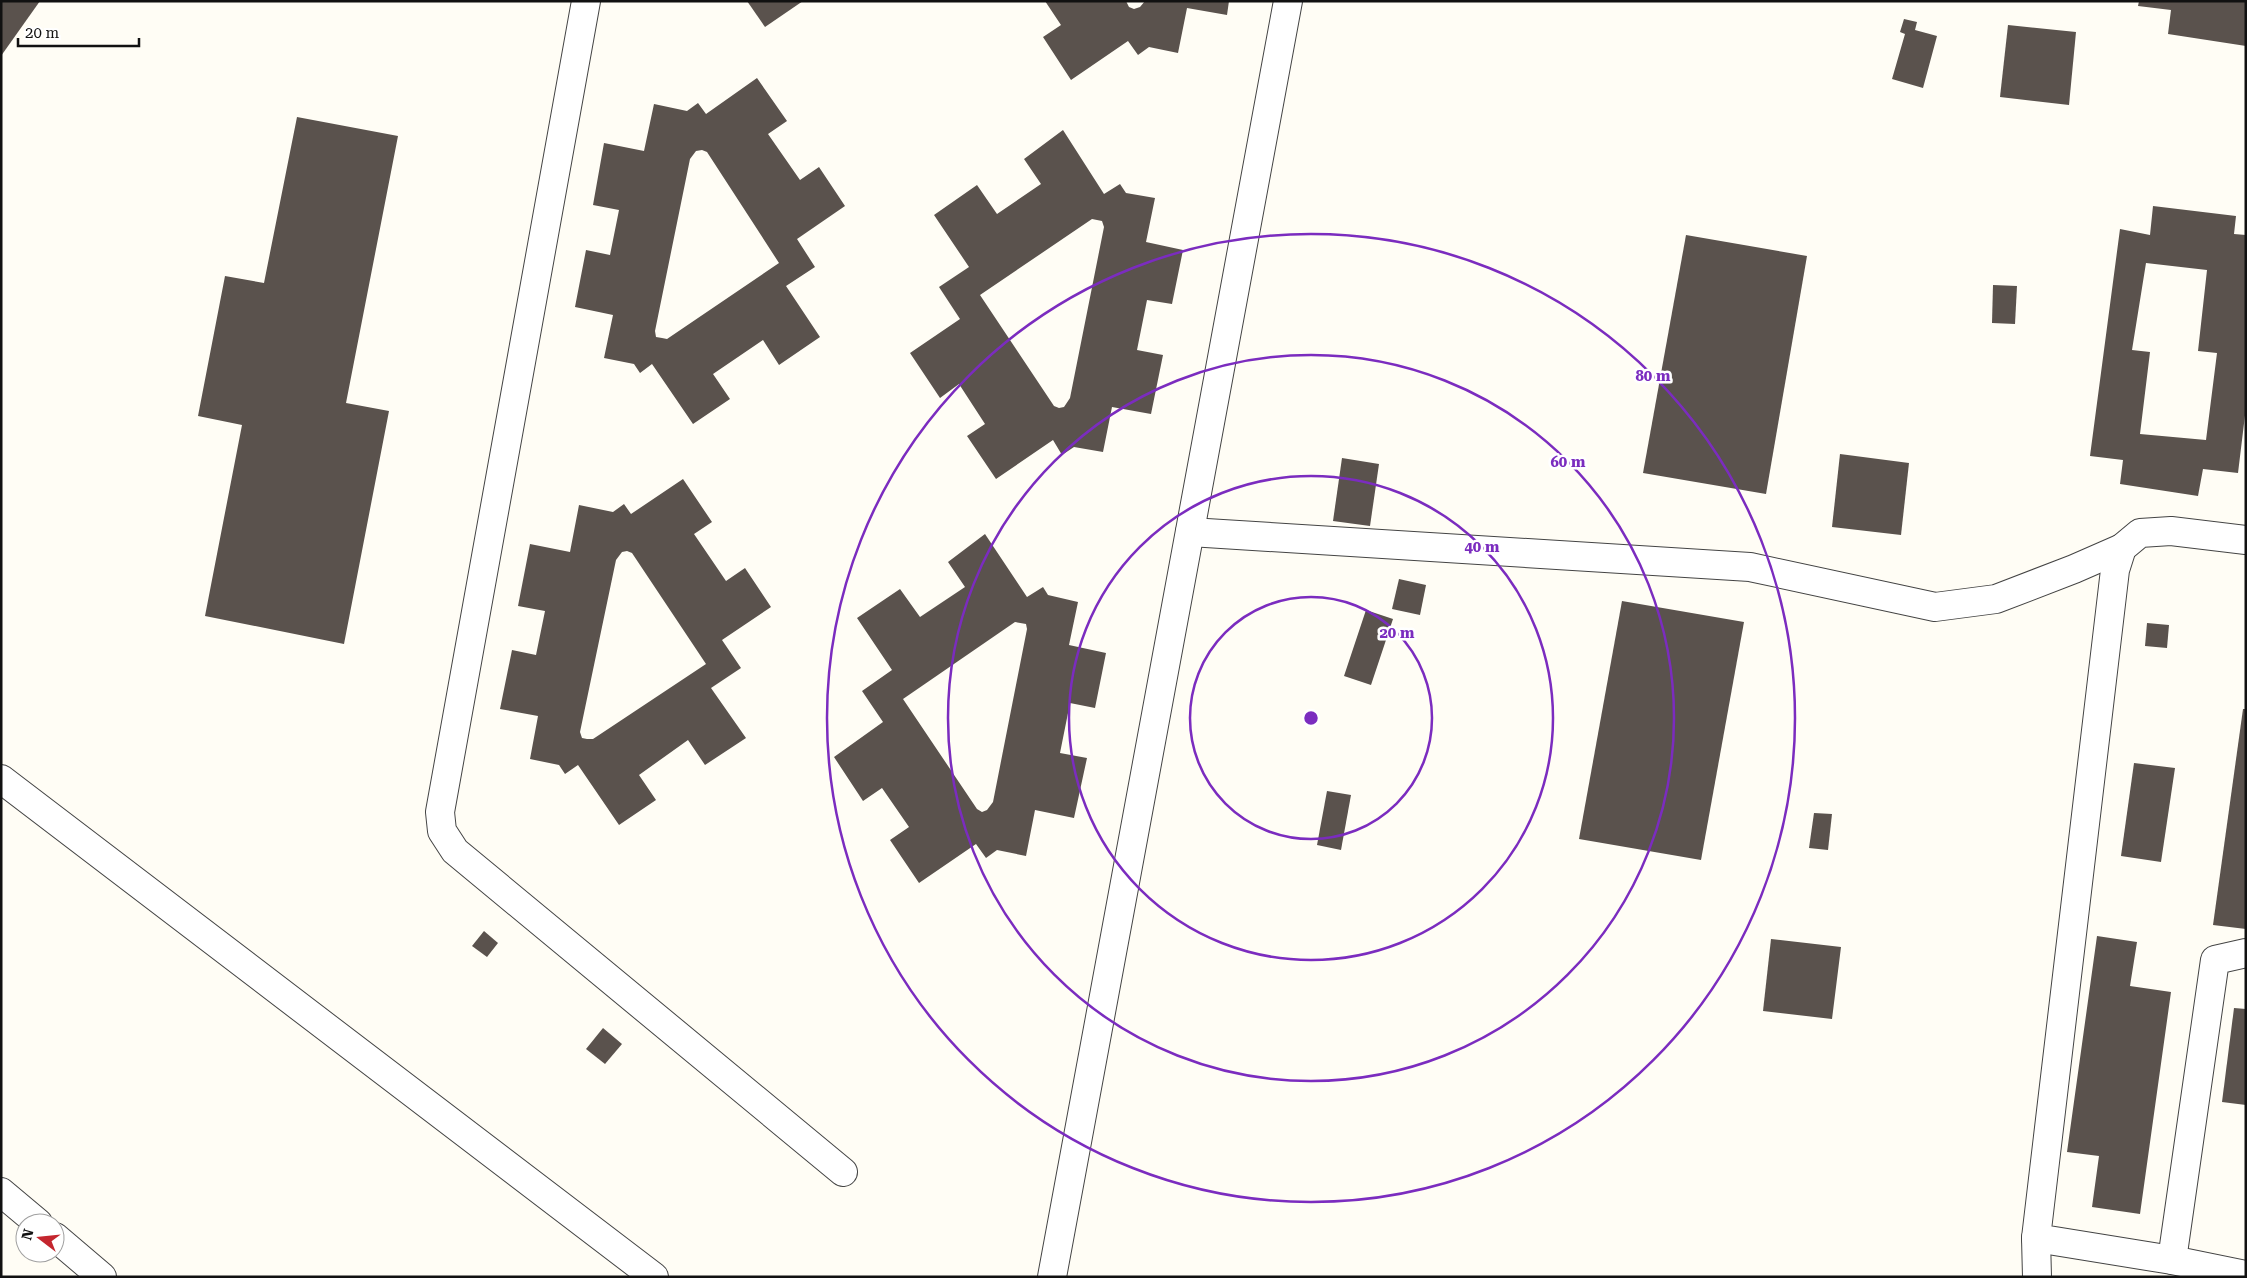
<svg xmlns="http://www.w3.org/2000/svg" width="2247" height="1278" viewBox="0 0 2247 1278" font-family="'Roboto Serif',serif">
<rect width="100%" height="100%" fill="#fffdf5"/>
<g fill="#5a524d" fill-rule="evenodd">
<path d="M1,1H40L1,56Z"/>
<path d="M747,1H803L765,27Z"/>
<path d="M1045,1H1126L1129,7L1134,9L1140,7L1145,1H1229L1227,15L1187,8L1178,53L1149,47L1138,55L1128,41L1071,80L1043,37L1061,25Z"/>
<path d="M2139,1H2246V46L2168,34L2171,10L2138,6Z"/>
<path d="M1904,19L1917,22L1915,30L1937,36L1923,88L1892,79L1905,34L1900,32Z"/>
<path d="M2008,25L2076,32L2069,105L2000,97Z"/>
<path d="M757,78L787,121L768,134L800,180L819,167L845,206L797,239L815,267L786,286L820,337L779,365L763,340L713,374L730,399L693,424L652,364L640,373L634,364L604,358L613,315L575,307L586,250L610,255L619,210L593,205L604,143L644,151L654,104L687,111L698,103L706,114ZM702,150L707,152L779,263L667,339L662,338L656,337L655,331L690,159L696,151Z"/>
<path d="M297,117L398,136L346,403L389,411L344,644L205,616L242,425L198,416L225,276L264,283Z"/>
<path d="M1063,130L1104,194L1120,184L1126,193L1155,198L1146,242L1183,250L1172,304L1147,300L1137,350L1163,355L1151,414L1112,407L1103,452L1074,447L1062,455L1053,440L996,479L967,436L985,424L959,384L940,398L910,353L960,319L939,287L969,267L934,215L977,185L997,214L1041,184L1024,159ZM1092,219L1102,221L1104,227L1070,398L1064,407L1059,408L1054,406L980,295Z"/>
<path d="M2153,206L2236,216L2234,234L2246,235V407L2238,473L2203,469L2198,496L2120,484L2123,460L2090,456L2120,229L2150,235ZM2146,263L2207,270L2198,351L2217,353L2206,440L2140,434L2150,352L2132,350Z"/>
<path d="M1686,235L1807,256L1766,494L1643,473Z"/>
<path d="M1993,285L2017,286L2015,324L1992,323Z"/>
<path d="M1840,454L1909,463L1901,535L1832,527Z"/>
<path d="M1342,458L1379,464L1370,526L1333,521Z"/>
<path d="M683,479L712,522L694,534L726,581L745,568L771,607L722,640L741,668L711,688L746,738L705,765L688,740L639,775L656,800L619,825L578,765L565,774L559,765L530,759L538,716L500,709L512,650L536,655L545,611L518,606L530,544L570,552L579,505L613,512L624,504L631,514ZM627,551L632,553L706,664L593,739H587L582,738L580,732L616,560L622,552Z"/>
<path d="M985,534L1027,597L1043,587L1048,595L1078,602L1069,645L1106,653L1095,708L1070,703L1060,753L1087,758L1074,818L1035,810L1026,856L997,850L986,858L976,844L919,883L890,840L909,827L882,788L863,801L834,757L883,722L862,691L892,670L857,618L900,589L920,617L965,587L948,562ZM1015,622L1026,624L1027,629L993,802L987,810L982,812L977,809L903,699Z"/>
<path d="M1399,579L1426,585L1420,615L1392,609Z"/>
<path d="M1622,601L1744,622L1701,860L1579,839Z"/>
<path d="M1366,610L1393,619L1371,685L1344,676Z"/>
<path d="M2147,623L2169,625L2167,648L2145,646Z"/>
<path d="M2243,709H2246V929L2213,925Z"/>
<path d="M2134,763L2175,768L2161,862L2121,856Z"/>
<path d="M1327,791L1351,795L1341,850L1317,845Z"/>
<path d="M1814,813L1832,814L1828,850L1809,848Z"/>
<path d="M484,931L498,943L487,957L472,946Z"/>
<path d="M2097,936L2137,942L2130,986L2171,992L2140,1214L2092,1207L2099,1156L2067,1152Z"/>
<path d="M1771,939L1841,947L1832,1019L1763,1011Z"/>
<path d="M2234,1008L2246,1009V1105L2222,1102Z"/>
<path d="M603,1028L622,1044L605,1064L586,1049Z"/>
</g>
<g fill="none" stroke-linecap="round" stroke-linejoin="round">
<g stroke="#444" stroke-width="30">
<g id="minor">
<path d="M586,1L440,812L442,831L455,851L843,1172"/>
<path d="M1190,532L1750,567L1935,607L1996,599L2074,569L2122,548"/>
<path d="M1,779L654,1277"/>
<path d="M2246,953L2215,960L2172,1260L2246,1275"/>
<path d="M1,1192L38,1223"/>
<path d="M55,1237L102,1277"/>
<path d="M2036,1238L2037,1277"/>
<path d="M2172,1260L2036,1238L2115,570L2122,548L2140,533L2171,531L2246,540"/>
<path d="M1052,1277L1288,1"/>
</g>
</g>
<use href="#minor" stroke="#fff" stroke-width="28"/>
</g>
<g fill="none" stroke="#7b2cbf" stroke-width="2.5">
<circle cx="1311" cy="718" r="121"/>
<circle cx="1311" cy="718" r="242"/>
<circle cx="1311" cy="718" r="363"/>
<circle cx="1311" cy="718" r="484"/>
</g>
<circle cx="1311" cy="718" r="8" fill="#7b2cbf" stroke="#fff" stroke-width="2.5"/>
<g font-size="15" text-anchor="middle" font-weight="bold" fill="#7b2cbf" stroke="#fff" stroke-width="5" stroke-linejoin="round" paint-order="stroke">
<text x="1653" y="381">80 m</text>
<text x="1568" y="467">60 m</text>
<text x="1482" y="552">40 m</text>
<text x="1397" y="638">20 m</text>
</g>
<rect width="2247" height="1278" fill="none" stroke="#111111" stroke-width="5"/>
<g transform="translate(40 1238) rotate(286)"><circle r="24" fill="#ffffff" stroke="#a0a0a0"/>
<path d="M0-4L9 19L0 12L-9 19Z" fill="#c4262e"/>
<text y="-8" font-size="14" font-weight="bold" text-anchor="middle" fill="#111111">N</text>
</g>
<path d="M18 38v8h121v-8" fill="none" stroke="#111111" stroke-width="2.5"/>
<text x="25" y="38" font-size="15" fill="#111111" stroke="#ffffff" stroke-width="4" paint-order="stroke">20 m</text>
</svg>
